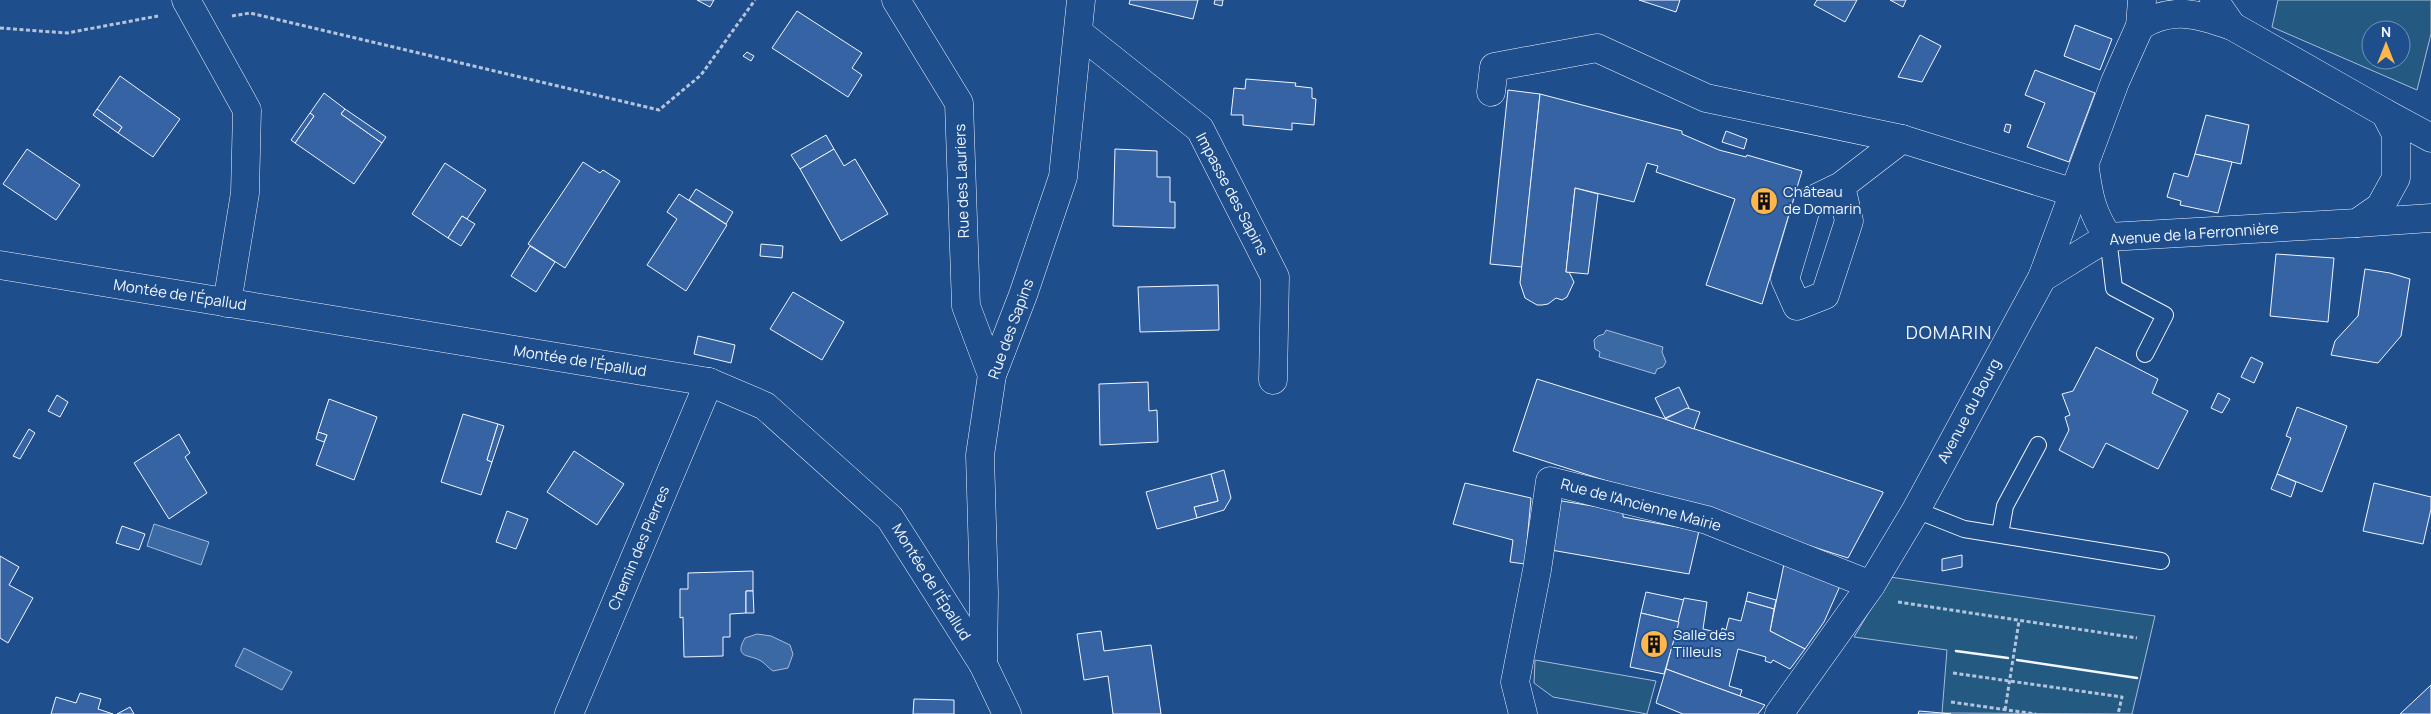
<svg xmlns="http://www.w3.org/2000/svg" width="2431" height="714" viewBox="0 0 2431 714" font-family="Manrope,sans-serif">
<rect width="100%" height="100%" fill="#1f4e8c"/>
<g fill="#245a82" stroke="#a8bbd7" fill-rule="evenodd">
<path d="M2278,0H2431V34L2417,90L2272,27ZM2371,30H2401V60H2371Z"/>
<path d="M1890,577L2155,616L2132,714L1942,713L1947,650L1854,637Z"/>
<path d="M1535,660L1656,681L1647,714L1553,697L1534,683Z"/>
</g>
<g fill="#3b69a3" stroke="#a8bbd7">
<path d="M1606,330L1663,347L1662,352L1666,362L1663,367L1657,369L1655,374L1599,357L1600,352L1595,349L1594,340L1598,336L1604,334Z"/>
<path d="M154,524L209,542L201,565L147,546Z"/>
<path d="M757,634L771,636L790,645L793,654L788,668L773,671C768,668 765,663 761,661C750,654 733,659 745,638Z"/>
<path d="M244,648L292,672L282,690L235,666Z"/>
</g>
<g fill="#3563a3" stroke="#f2f6ff">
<path d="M697,0H714L710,7Z"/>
<path d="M1130,0H1198L1193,19L1129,4Z"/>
<path d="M1215,0H1223L1222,6L1214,4Z"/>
<path d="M1639,0H1680L1676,12Z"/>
<path d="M1817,0H1857L1845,22L1814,5Z"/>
<path d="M1890,0H1906L1903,7Z"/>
<path d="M797,11L862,53L852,68L862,75L848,97L772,48Z"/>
<path d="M2075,25L2112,39L2100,70L2064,56Z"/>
<path d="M1920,35L1941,46L1922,82L1898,77Z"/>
<path d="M747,52L754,56L751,61L743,56Z"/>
<path d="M2035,70L2095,93L2069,162L2027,147L2045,103L2025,95Z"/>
<path d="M120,76L180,119L153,157L118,133L122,127L97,109Z"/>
<path d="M1246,79L1296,83L1295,86L1312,88V98L1316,99L1314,125L1292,123V130L1243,125V115H1231L1234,88L1245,89Z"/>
<path d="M1508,90L1540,94L1522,267L1490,264Z"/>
<path d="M324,93L345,109L341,114L382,143L354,184L295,143L314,116L310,113Z"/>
<path d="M1540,94L1682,131V134L1719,150L1746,157L1747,155L1802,171L1762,304L1706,285L1735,199L1656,172L1658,166L1647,163L1634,202L1575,188L1566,272H1569L1574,282L1567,297L1562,300L1556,298L1548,304L1542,305H1537L1525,298L1520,283Z"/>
<path d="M97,109L122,127L118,133L93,115Z"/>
<path d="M345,109L386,137L382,143L341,114Z"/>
<path d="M310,113L314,116L295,143L291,140Z"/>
<path d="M2206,115L2249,125L2241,164L2195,154Z"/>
<path d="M2006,124L2011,125L2009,133L2004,131Z"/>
<path d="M1726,131L1747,139L1744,149L1722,142Z"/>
<path d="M826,135L834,149L800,169L791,155Z"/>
<path d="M27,149L80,185L56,220L3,184Z"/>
<path d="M834,149L844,166L855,159L888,214L841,241L800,169Z"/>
<path d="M1115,149L1157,151V177H1170V202H1175V228L1113,226Z"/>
<path d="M2195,154L2232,162L2218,213L2180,205L2181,201L2167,197L2174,173L2188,177Z"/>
<path d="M583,162L600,173L603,170L620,181L565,268L528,244Z"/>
<path d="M445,163L486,190L467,219L462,216L448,238L412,214Z"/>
<path d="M1575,188L1598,194L1588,274L1566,272Z"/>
<path d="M696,189L733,212L726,224L689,200Z"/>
<path d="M679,194L727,225L686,291L647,265L677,219L667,212Z"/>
<path d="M462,216L475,224L461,246L448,238Z"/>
<path d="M761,244L783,246L782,258L760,256Z"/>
<path d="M530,246L555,262L536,292L511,276Z"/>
<path d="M2276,254L2334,258L2328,322L2270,316Z"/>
<path d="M2365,269L2390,273L2410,279L2401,336L2378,363L2331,355L2335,341L2358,316Z"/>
<path d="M1218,285L1219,330L1140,332L1138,287Z"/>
<path d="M793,292L844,322L822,360L770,329Z"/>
<path d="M698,336L735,345L731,363L694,354Z"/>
<path d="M2096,347L2158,379L2152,393L2188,411L2158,469L2106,443L2093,468L2059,450L2069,430L2065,417L2070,415L2062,394L2073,391Z"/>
<path d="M2251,357L2263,363L2254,383L2241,377Z"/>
<path d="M1537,379L1665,419L1883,492V493L1848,558L1513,451Z"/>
<path d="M1148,382L1149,411L1157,410L1158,442L1100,445L1099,384Z"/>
<path d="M1679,387L1689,408L1665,418L1655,398Z"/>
<path d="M2218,393L2230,399L2222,413L2211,408Z"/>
<path d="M57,395L68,402L60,417L48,411Z"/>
<path d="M329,399L377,417L354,480L316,465L327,435L318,432Z"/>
<path d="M2297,407L2347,426L2322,492L2277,474L2291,438L2286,436Z"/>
<path d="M1687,408L1700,412L1694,429L1665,419Z"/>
<path d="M463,414L498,424L487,460L492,462L481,495L441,482Z"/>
<path d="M498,424L504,426L492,462L487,460Z"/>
<path d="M29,429L35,433L20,459L13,456Z"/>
<path d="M318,432L327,435L324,442L316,439Z"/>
<path d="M179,434L190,453L185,457L207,493L169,519L134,463Z"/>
<path d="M574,451L624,484L597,525L547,492Z"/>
<path d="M1224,470L1231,498L1224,510L1197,518L1194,507L1218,501L1211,474Z"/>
<path d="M1211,474L1218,501L1194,507L1197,518L1157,529L1146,492Z"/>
<path d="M2277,474L2296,482L2291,497L2271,489Z"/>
<path d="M1465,483L1531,498L1525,564L1510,562L1513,540L1453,524Z"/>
<path d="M2374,483L2431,497V509L2423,544L2363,531Z"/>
<path d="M1562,501L1623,511V517L1699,531L1689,574L1551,550L1557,505Z"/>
<path d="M507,511L528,519L516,549L496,542Z"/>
<path d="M122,526L145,534L139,550L116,543Z"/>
<path d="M1962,555V567L1942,571V559Z"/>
<path d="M0,556L19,567L9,585L33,598L8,643L0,638Z"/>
<path d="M1784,564L1840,586L1824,622L1805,649L1770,631Z"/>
<path d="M753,571V591H746V613L730,614V637H723V656L684,657L683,617L680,618V589H688V573Z"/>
<path d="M746,591H753L754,613H746Z"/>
<path d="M1646,592L1684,600L1679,622L1641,613Z"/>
<path d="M1748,592L1776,600L1774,609L1746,601Z"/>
<path d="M1684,598L1707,602L1703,629L1721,633L1722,628L1726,630L1729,618L1741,621L1746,601L1774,609L1770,631L1805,649L1790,669L1773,660L1771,663L1765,661L1766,657L1738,649L1729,686L1742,690L1740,696L1666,669Z"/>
<path d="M1641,613L1679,622L1664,674L1630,667Z"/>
<path d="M1101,631L1104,651L1151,645L1161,714H1113L1108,676L1084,680L1077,634Z"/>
<path d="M1666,669L1740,696L1765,705L1758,714H1683L1656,703Z"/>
<path d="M2431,685V714H2400Z"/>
<path d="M80,693L101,699L98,709L113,714H51L56,697L76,703Z"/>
<path d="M914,699L954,700V714H913Z"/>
<path d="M130,707L134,714H117Z"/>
<path d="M1919,711L1942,713L1951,714H1918Z"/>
</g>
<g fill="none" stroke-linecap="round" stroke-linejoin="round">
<g stroke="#f2f6ff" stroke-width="18">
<g id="service">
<path d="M2108,237L2114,288L2165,315L2145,354"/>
<path d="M1916,510L1964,529L2161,561"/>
<path d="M2000,534L2005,506L2038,445"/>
</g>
</g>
<g stroke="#f2f6ff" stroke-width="29">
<g id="minor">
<path d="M186,0L247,110L245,193L227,303"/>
<path d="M896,0L959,103L966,306L992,375"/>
<path d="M1078,32L1200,129L1275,277L1273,380"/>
<path d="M1491,92L1494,67L1597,48L1706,98L1902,139"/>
<path d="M2385,113L2431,138"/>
<path d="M1841,186L1808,202L1785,279L1797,306L1825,295L1849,221L1841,186L1902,139L2075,193"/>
<path d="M2357,223L2431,218"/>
<path d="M0,265L709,382L765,406L890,518L983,664L1007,714"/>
<path d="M983,664L984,593L980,455L992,375L1023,295L1063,177L1081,0"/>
<path d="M569,714L709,382"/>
<path d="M1523,714L1515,682L1537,570L1550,481L1707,520L1871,585"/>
</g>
</g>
<g stroke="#f2f6ff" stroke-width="29">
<g id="tertiary">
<path d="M2140,26C2172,6 2198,14 2232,26"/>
<path d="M2085,169C2089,197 2092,213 2108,237"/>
<path d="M2042,278L2108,237L2357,223L2380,207L2396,178V134L2385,113L2232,26L2214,0"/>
<path d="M1779,714L1871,585L1916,510L2042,278L2115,82L2140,26L2142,0"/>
</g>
</g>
<g stroke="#b3c4dc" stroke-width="3" stroke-dasharray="4 2.5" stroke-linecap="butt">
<path d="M232,16L250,13L659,110L701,75L755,0"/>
<path d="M0,28L67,33L158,16"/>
<path d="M1898,602L2137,638"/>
<path d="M1953,673L2122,697L2118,714"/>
<path d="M1951,702L2036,714"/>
<path d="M2005,710L2019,621"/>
</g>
<use href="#service" stroke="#1f4e8c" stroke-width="16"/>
<use href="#minor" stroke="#1f4e8c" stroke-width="28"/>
<use href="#tertiary" stroke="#1f4e8c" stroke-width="28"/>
<g stroke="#f2f6ff" stroke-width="2.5">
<path d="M1956,651L2008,658"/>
<path d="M2017,660L2137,678"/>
</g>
</g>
<defs>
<g id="building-disc" transform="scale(1.4375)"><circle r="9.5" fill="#ffb74d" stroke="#1f4e8c"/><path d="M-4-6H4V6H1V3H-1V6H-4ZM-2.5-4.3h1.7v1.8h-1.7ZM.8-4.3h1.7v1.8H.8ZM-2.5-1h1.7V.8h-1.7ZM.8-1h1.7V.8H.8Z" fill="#111"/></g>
</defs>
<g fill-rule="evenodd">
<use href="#building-disc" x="1764" y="201"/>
<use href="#building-disc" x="1654" y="644"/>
</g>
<g text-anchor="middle" stroke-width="4" stroke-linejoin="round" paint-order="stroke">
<g font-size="15" fill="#f2f6ff" stroke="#1f4e8c">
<text transform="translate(962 181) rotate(-92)" y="5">Rue des Lauriers</text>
<text transform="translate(1232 194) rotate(62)" y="5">Impasse des Sapins</text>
<text transform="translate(2194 234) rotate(-4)" y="5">Avenue de la Ferronnière</text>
<text transform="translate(180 295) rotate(9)" y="5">Montée de l'Épallud</text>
<text transform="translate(1011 329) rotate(-70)" y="5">Rue des Sapins</text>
<text transform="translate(580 361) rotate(9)" y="5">Montée de l'Épallud</text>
<text transform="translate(1969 411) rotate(-62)" y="5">Avenue du Bourg</text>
<text transform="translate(1641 505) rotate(15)" y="5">Rue de l'Ancienne Mairie</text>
<text transform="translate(639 548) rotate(-67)" y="5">Chemin des Pierres</text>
<text transform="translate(931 582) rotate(58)" y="5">Montée de l'Épallud</text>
</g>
<g font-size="15" fill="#f2f6ff" stroke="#1f4e8c" text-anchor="start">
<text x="1783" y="197">Château<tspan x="1783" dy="17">de Domarin</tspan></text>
<text x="1673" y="640">Salle des<tspan x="1673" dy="17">Tilleuls</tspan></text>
</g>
<g font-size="18" letter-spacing="1" fill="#f2f6ff" stroke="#1f4e8c">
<text x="1949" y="339">DOMARIN</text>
</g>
</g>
<g transform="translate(2386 45)"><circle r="24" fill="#1f4e8c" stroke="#7391ba"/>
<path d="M0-4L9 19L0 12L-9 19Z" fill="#ffb74d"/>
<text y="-8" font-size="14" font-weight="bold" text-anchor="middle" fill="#f2f6ff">N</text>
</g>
</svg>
